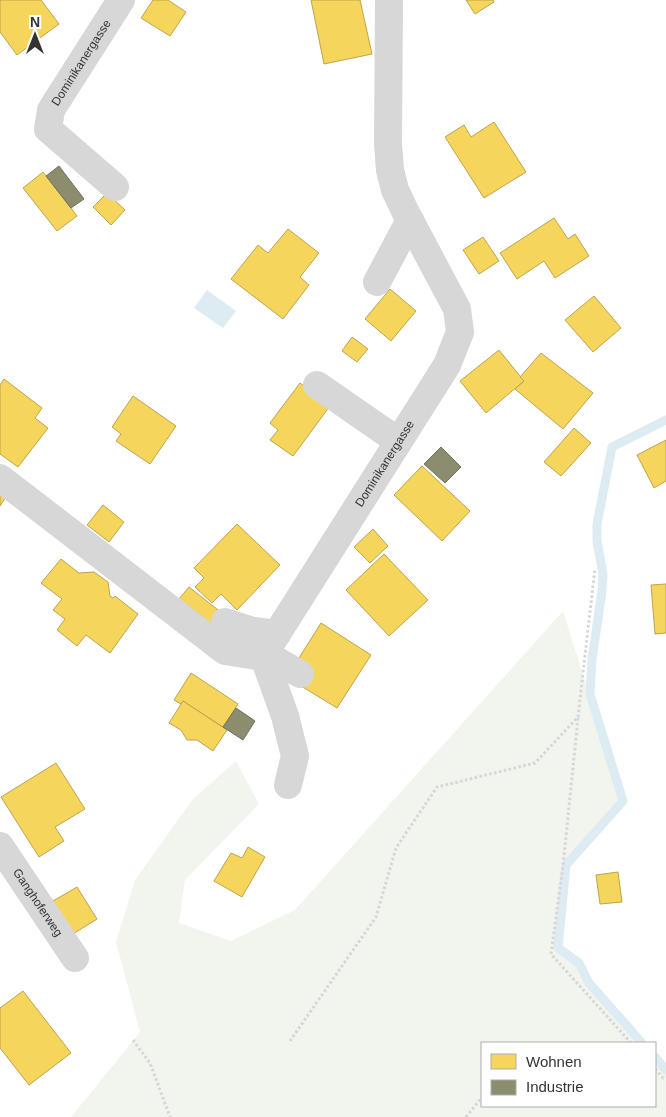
<svg xmlns="http://www.w3.org/2000/svg" width="666" height="1117" viewBox="0 0 666 1117" font-family="Helvetica,sans-serif">
<rect width="100%" height="100%" fill="#fff"/>
<path fill="#f1f5ed" d="M563,611L623,801L567,865L558,948L579,963L589,983L642,1043H482V1106H655V1057L666,1070V1117H71L140,1032L116,942L135,880L193,799L236,761L259,804L185,880L179,923L231,941L295,910Z"/>
<path fill="#ddebf3" d="M207,290L236,311L223,328L194,308Z"/>
<g fill="#f6d55c" stroke="#bca450">
<path d="M0,0H41L59,24L17,55L0,32Z"/>
<path d="M153,0H168L186,12L170,36L141,18Z"/>
<path d="M311,0H360L372,54L324,64Z"/>
<path d="M466,0H493L494,2L475,14Z"/>
<path d="M494,122L526,172L484,198L445,137L464,125L471,137Z"/>
<path d="M43,172L77,216L57,231L23,188Z"/>
<path d="M107,193L125,210L111,225L93,207Z"/>
<path d="M554,218L568,239L575,234L589,256L555,278L544,261L517,279L500,253Z"/>
<path d="M288,229L319,253L300,277L309,285L283,319L231,279L258,245L268,253Z"/>
<path d="M483,237L499,261L479,274L463,250Z"/>
<path d="M390,289L416,311L391,341L365,319Z"/>
<path d="M594,296L621,328L593,352L565,320Z"/>
<path d="M352,337L368,349L357,362L342,351Z"/>
<path d="M499,350L524,381L486,413L460,381Z"/>
<path d="M541,353L593,393L563,429L515,389L524,381L520,377Z"/>
<path d="M4,379L42,408L35,418L48,428L18,467L0,454V385Z"/>
<path d="M300,383L330,406L293,456L270,440L278,430L270,423Z"/>
<path d="M133,396L176,426L150,464L116,441L121,434L112,427Z"/>
<path d="M574,428L591,443L561,476L544,462Z"/>
<path d="M666,440V481L654,488L637,455Z"/>
<path d="M422,466L470,511L442,541L394,495Z"/>
<path d="M0,493L6,497L0,506Z"/>
<path d="M103,505L124,522L109,542L87,525Z"/>
<path d="M237,524L280,565L237,610L221,594L212,603L195,587L204,578L194,568Z"/>
<path d="M373,529L388,546L370,563L354,547Z"/>
<path d="M384,554L428,600L389,636L346,590Z"/>
<path d="M61,559L79,573L94,572L108,582L110,596L113,598L115,596L138,614L110,653L86,635L77,646L57,630L65,619L53,610L62,599L41,583Z"/>
<path d="M666,584V633L655,634L651,585Z"/>
<path d="M189,587L227,617L218,629L179,599Z"/>
<path d="M321,623L371,655L337,708L301,686L294,666Z"/>
<path d="M191,673L238,704L223,727L183,701L181,704L174,700Z"/>
<path d="M183,701L227,730L213,751L197,740H187L181,730L169,723Z"/>
<path d="M56,763L85,809L55,827L64,841L39,857L1,797Z"/>
<path d="M248,847L265,857L242,897L214,881L231,853L242,858Z"/>
<path d="M618,872L622,902L600,904L596,875Z"/>
<path d="M77,887L97,919L73,934L53,901Z"/>
<path d="M23,991L71,1053L29,1085L0,1048V1008Z"/>
</g>
<g fill="#8c8c6e" stroke="#71715c">
<path d="M59,166L84,199L71,208L46,176Z"/>
<path d="M441,447L461,467L445,483L424,464Z"/>
<path d="M236,708L255,721L243,740L223,727Z"/>
</g>
<g fill="none" stroke-linecap="round" stroke-linejoin="round">
<g stroke="#ddebf3" stroke-width="9">
<path d="M642,1043L589,983L579,963L558,948L566,865L623,801L590,694L592,659L602,591L603,574L597,541V524L612,447L666,420"/>
<path d="M655,1057L666,1070"/>
</g>
<g stroke="#d6d6d6" stroke-width="3" stroke-dasharray="2.5 2.5" stroke-linecap="butt">
<path d="M578,718L563,866L551,954L631,1043"/>
<path d="M133,1040L150,1063L170,1117"/>
<path d="M290,1041L376,917L396,848L437,787L535,763L578,717L595,568"/>
<path d="M655,1069L663,1078L666,1077"/>
<path d="M466,1117L482,1097"/>
</g>
<g stroke="#d7d7d7" stroke-width="28">
<path id="s1" d="M115,187L48,129L51,110L121,0"/>
<path d="M377,282L410,220"/>
<path d="M317,385L398,441"/>
<path id="s2" d="M0,478L225,651L256,656L268,648L447,365L460,332L457,309L405,211L395,190L390,170L388,144L389,0"/>
<path d="M225,622L253,631L277,634"/>
<path d="M262,652L285,716L295,756L288,785"/>
<path d="M262,652L300,674"/>
<path id="s3" d="M0,846L75,958"/>
</g>
</g>
<g text-anchor="middle" stroke-width="5" stroke-linejoin="round" paint-order="stroke">
<g font-size="12" fill="#333" stroke="#fff">
<text dy="4" stroke="none"><textPath href="#s1" startOffset="164">Dominikanergasse</textPath></text>
<text dy="4" stroke="none"><textPath href="#s2" startOffset="548">Dominikanergasse</textPath></text>
<text dy="4" stroke="none"><textPath href="#s3" startOffset="68">Ganghoferweg</textPath></text>
</g>
</g>
<rect x="481" y="1042" width="175" height="65" fill="#ffffff" stroke="#adadad"/>
<rect x="491" y="1054" width="25" height="15" fill="#f6d55c" stroke="#adadad"/>
<text x="526" y="1067" font-size="15" fill="#333333">Wohnen</text>
<rect x="491" y="1080" width="25" height="15" fill="#8c8c6e" stroke="#adadad"/>
<text x="526" y="1092" font-size="15" fill="#333333">Industrie</text>
<g transform="translate(35 35)" stroke="#ffffff" stroke-width="4" paint-order="stroke">
<path d="M0-4L9 19L0 12L-9 19Z" fill="#333333"/>
<text y="-8" font-size="14" font-weight="bold" text-anchor="middle" fill="#333333">N</text>
</g>
</svg>
